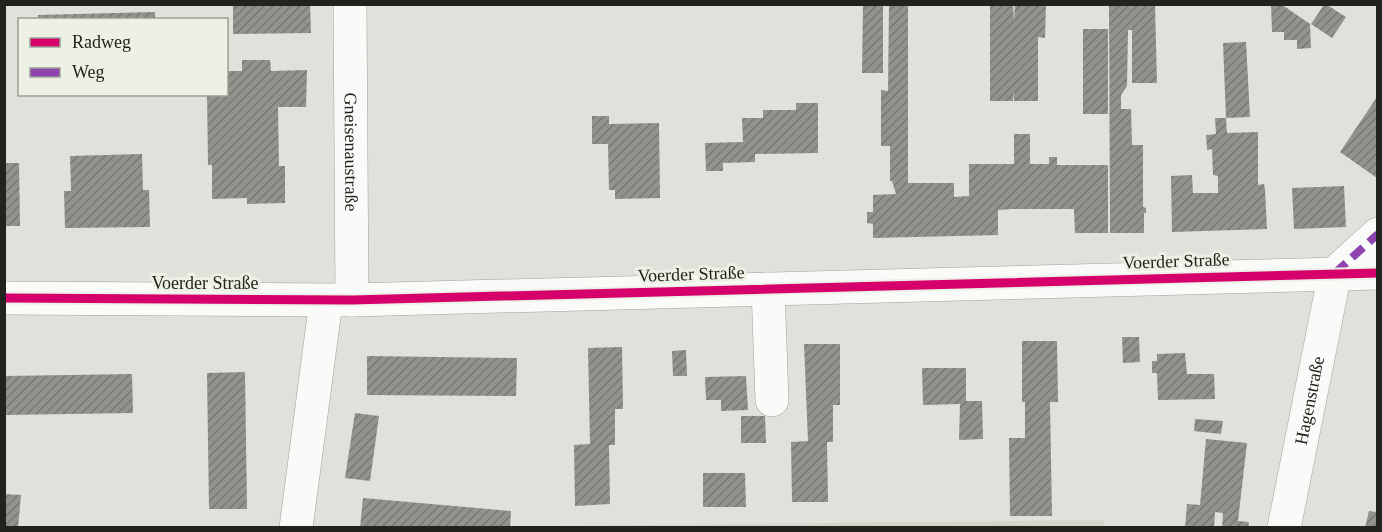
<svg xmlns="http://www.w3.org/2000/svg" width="1382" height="532" viewBox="0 0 1382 532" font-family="'Times New Roman',serif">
<defs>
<pattern id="building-hatch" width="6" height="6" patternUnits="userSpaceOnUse" patternTransform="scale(1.5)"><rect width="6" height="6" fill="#92928e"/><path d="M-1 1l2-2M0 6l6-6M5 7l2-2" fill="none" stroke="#777773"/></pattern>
</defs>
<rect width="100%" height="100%" fill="#dfe1da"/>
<path fill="#d3d7ca" d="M1104,520L1103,528L552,527V526Z"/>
<g fill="url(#building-hatch)">
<path d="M233,4H310L311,33L233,34Z"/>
<path d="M863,4L883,5V73H862Z"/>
<path d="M889,4H908V183H954V197L969,196V164H1014V134H1030V164H1049V157H1057V165H1108V233H1075L1074,209H1013L998,210V235L873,238V224L867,223V212H873V195L896,194L892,181H890V146H881V90L888,91Z"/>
<path d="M990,4H1013L1014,21L1015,4H1046L1045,38L1038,37V101H1014V90L1013,101H990Z"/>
<path d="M1109,4H1155L1157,83H1132V30H1128L1127,86L1121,95V109H1131L1132,145H1143V207L1146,208V213H1144V233H1110Z"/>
<path d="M1271,4H1281L1310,24L1311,48L1297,49V40H1284V32H1272Z"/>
<path d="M1324,5H1327L1346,17L1332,38L1311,24Z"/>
<path d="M155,12V20H38V15Z"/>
<rect x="1083" y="29" width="25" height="85"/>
<path d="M1246,42L1250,117L1226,118L1223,43Z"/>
<path d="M242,60H270L271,71L307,70L306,107H278L279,166H285V203L247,204V198L212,199V165H208L207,94H226V71H242Z"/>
<path d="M1377,97V178L1340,152Z"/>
<path d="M796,103H818V153L755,154V162L723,163V171H706L705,143L743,142L742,118H763V110H796Z"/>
<path d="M592,116H609V124L659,123L660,198L615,199V190H609L608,144H592Z"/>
<path d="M1215,118H1226L1227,133L1258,132V185L1264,184L1265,189L1267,229L1172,232L1171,176L1192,175L1193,193H1218V176L1213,175L1212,149L1207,150L1206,135L1216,134Z"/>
<path d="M142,154L143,190H149L150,227L65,228L64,191H71L70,156Z"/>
<path d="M4,163H19L20,226H4Z"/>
<path d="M1344,186L1346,227L1294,229L1292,188Z"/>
<path d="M1122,337H1139L1140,362L1123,363Z"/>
<path d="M1022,341H1057L1058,402H1050L1052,516H1010L1009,438H1025V402H1022Z"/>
<path d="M804,344H840V405H833V442H827L828,502H792L791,442L808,441Z"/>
<path d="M622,347L623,409H615V445H609L610,504L575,506L574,445L590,444L588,348Z"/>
<path d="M686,350L687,376H673L672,351Z"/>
<path d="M1185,353L1187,374H1214L1215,399L1158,400L1157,373H1152V361H1157V354Z"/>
<path d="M367,356L517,358L516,396L367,395Z"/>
<path d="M922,368H966V401H982L983,439L959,440L960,404L923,405Z"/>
<path d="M245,372L247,509H209L207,373Z"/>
<path d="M132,374L133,413L4,415V376Z"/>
<path d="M746,376L748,410L721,411V400H706L705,377Z"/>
<path d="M355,413L379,416L370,481L345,478Z"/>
<path d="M741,416H765L766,443H741Z"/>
<path d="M1195,419L1223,421L1221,434L1194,431Z"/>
<path d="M1206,439L1247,443L1238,521L1249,522L1248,528H1222L1223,513L1215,512L1214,528H1185L1187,504L1200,505Z"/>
<path d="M703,473H745L746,507H703Z"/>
<path d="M4,494L21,495L18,528H4Z"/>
<path d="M363,498L511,511L510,528H360Z"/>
<path d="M1369,511L1377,512V528H1365Z"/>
</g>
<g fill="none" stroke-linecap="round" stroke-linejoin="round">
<g stroke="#9fa09b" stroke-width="34">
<g id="minor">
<path id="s1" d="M350,4L352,300"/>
<path d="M768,289L772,400"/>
<path d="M296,528L326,301"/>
<path id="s2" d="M1284,528L1335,273L1378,234"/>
</g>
</g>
<g stroke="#9fa09b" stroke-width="34">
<path id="major" d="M4,298L352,300L1378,273"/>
</g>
<use href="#minor" stroke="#fafaf9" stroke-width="33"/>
<use href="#major" stroke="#fafaf9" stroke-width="33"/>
<path stroke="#8e44ad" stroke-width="8" stroke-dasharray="15 8" stroke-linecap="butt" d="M1335,273L1378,234"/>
<g stroke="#edf1e5" stroke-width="13">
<path id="cycleway" d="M4,298L352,300L1378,273"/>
</g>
<use href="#cycleway" stroke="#d6006c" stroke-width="9"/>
</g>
<g text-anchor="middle" stroke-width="6" stroke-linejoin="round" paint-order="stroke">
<g font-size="18" fill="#22231e" stroke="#edf1e5">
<text dy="6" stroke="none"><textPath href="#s1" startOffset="148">Gneisenaustraße</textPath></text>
<text transform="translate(1176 261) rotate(-2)" y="6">Voerder Straße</text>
<text transform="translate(691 274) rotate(-2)" y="6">Voerder Straße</text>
<text x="205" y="289">Voerder Straße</text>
<text dy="6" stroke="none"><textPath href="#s2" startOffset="130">Hagenstraße</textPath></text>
</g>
</g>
<rect width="1382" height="532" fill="none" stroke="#22231e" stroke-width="12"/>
<rect x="18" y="18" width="210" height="78" fill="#edf1e5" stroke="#9c9f95" stroke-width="1.5"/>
<rect x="30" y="38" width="30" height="9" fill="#d6006c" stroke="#9c9f95" stroke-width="1.5"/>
<text x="72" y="48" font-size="18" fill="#22231e">Radweg</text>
<rect x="30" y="68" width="30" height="9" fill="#8e44ad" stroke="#9c9f95" stroke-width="1.5"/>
<text x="72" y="78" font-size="18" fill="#22231e">Weg</text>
</svg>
